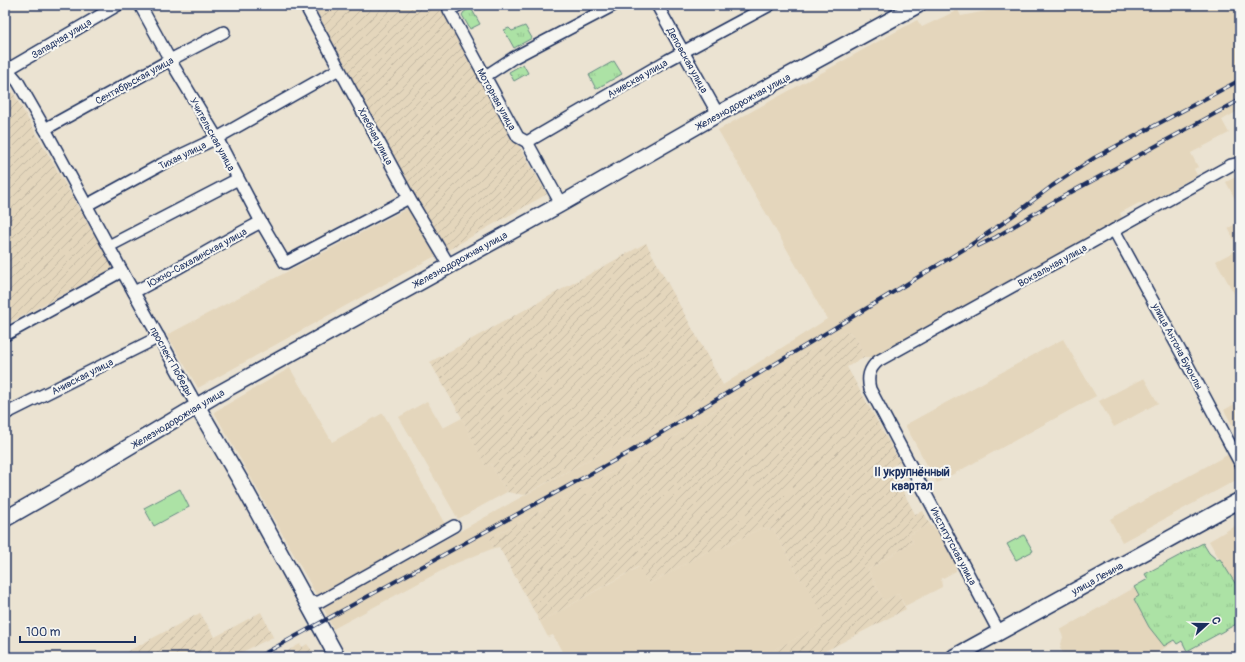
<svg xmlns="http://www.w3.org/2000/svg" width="1245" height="662" font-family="Pangolin,sans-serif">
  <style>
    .built { fill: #e4d6bc }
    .industrial { fill: url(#industrial-furrows) }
    .grass { fill: url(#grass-tufts); stroke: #648882 }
    .garden { fill: #ace2a5; stroke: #648882 }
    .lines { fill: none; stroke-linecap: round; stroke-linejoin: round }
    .minor-casing { stroke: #1b2f5e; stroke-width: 14 }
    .major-casing { stroke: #1b2f5e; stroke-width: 18 }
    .minor { stroke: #f6f6f2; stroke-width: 11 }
    .major { stroke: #f6f6f2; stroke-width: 15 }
    .rail-casing { stroke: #1b2f5e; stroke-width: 4 }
    .rail { stroke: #f6f6f2; stroke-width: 2.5; stroke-dasharray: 8; stroke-linecap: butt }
    .labels { text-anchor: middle; stroke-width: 4; stroke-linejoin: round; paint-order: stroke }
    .street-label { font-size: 10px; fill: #1b2f5e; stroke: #f6f6f2 }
    .quarter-label { font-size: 12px; font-weight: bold; fill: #1b2f5e; stroke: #f6f6f2 }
  </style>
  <defs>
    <pattern id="industrial-furrows" width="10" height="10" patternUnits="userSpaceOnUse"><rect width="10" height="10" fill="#e4d6bc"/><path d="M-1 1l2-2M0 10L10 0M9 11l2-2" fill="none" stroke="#c3b8a4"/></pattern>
    <pattern id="grass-tufts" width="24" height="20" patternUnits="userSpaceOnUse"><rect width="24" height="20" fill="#ace2a5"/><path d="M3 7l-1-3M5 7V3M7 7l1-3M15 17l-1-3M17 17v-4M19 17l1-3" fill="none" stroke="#93c290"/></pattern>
  </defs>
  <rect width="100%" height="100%" fill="#ebe3d2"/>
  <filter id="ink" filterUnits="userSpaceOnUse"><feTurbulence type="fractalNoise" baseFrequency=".025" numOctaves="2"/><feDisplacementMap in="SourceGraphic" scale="8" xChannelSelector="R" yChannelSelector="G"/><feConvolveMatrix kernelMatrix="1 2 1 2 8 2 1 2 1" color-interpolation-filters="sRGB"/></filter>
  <g filter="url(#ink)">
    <g class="built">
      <polygon points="1017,5 1240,5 1240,110 1222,120 1229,133 1191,153 1198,167 1194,169 1197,175 1146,204 1139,203 1120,213 1122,218 874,357 864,357 857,340 848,331 818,345 777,373 705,416 702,420 631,462 490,538 494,548 454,564 333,629 323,607 601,453 663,423 827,319 718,130 917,20 922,27 958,10 961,16"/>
      <polygon points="1236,177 1240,183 1240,208 1226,182"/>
      <polygon points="410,207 437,255 198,388 167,335"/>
      <polygon points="1240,222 1240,293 1235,295 1216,261 1239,249 1228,228"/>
      <polygon points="1063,339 1096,396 937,483 905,425"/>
      <polygon points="290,368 332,442 383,413 446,526 317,596 214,412"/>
      <polygon points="1144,378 1158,403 1114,427 1099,401"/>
      <polygon points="427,401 443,428 462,418 486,466 491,464 507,492 458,519 399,417"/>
      <polygon points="1240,401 1240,439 1224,410"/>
      <polygon points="1229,454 1240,475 1240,478 1122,542 1110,519"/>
      <polygon points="1240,523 1240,595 1209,541"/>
      <polygon points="930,524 938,532 955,563 956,571 941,579 942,587 905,606 898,594 884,601 868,570 913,542 909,535"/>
      <polygon points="761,528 774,530 801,580 806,583 827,622 765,655 764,654 758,657 565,657 553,635 548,637 540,622 639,567 649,584 708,551 716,551"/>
      <polygon points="1141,584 1173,643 1149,657 1065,657 1060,648 1063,637 1060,630"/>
    </g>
    <g class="industrial">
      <polygon points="313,5 442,5 518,144 547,194 448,250 418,201"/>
      <polygon points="7,82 113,268 5,325 5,83"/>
      <polygon points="646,243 723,385 663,423 601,453 524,495 507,492 491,464 486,467 462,418 430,362"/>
      <polygon points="848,331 857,340 864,357 847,367 900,462 890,467 915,514 923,511 930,524 909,535 913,542 868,570 884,601 898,594 906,609 814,657 758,657 764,654 765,655 826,622 806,584 801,580 774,530 761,528 716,551 708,551 649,584 638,567 540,622 499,547 494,548 490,538 631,462 702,420 705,416 777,373 818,345"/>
      <polygon points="261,612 273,637 232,657 117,657 200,613 215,637"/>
      <polygon points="300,644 303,647 307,644 317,657 277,657"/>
    </g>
    <g class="grass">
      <polygon points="471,8 480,24 470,29 462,15 464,12"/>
      <polygon points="525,26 532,38 514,48 504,30 509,28 512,31"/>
      <polygon points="614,61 622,74 596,89 589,75"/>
      <polygon points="523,64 528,73 514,81 509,72"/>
      <polygon points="1203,543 1209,553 1217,560 1220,559 1240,591 1240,622 1187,651 1182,641 1177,644 1174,640 1164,646 1149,627 1134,599 1139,596 1134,587 1148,579 1145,574"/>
    </g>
    <g class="garden">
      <polygon points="180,489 189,507 154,526 144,508"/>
      <polygon points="1024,535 1033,551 1016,560 1007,544"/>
    </g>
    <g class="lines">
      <defs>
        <g id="minor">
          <polyline points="140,5 170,60 217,138 261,222 285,263 409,198"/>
          <polyline points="305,5 409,198 449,265"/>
          <polyline points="459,5 449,10 518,137 527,142 561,204"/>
          <polyline points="657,5 718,114"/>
          <polyline points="5,67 8,70 18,82 45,129 122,271 197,406"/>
          <polyline points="5,71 118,5"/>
          <polyline points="484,77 513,58 614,5"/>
          <polyline points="45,129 170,60 224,32"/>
          <polyline points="527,142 668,60 770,5"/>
          <polyline points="87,205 162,164 217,138 339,69"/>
          <polyline points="1114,230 1184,358 1240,463"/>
          <polyline points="109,246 238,179"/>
          <path d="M 134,292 C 177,270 218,244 261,222"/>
          <polyline points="5,335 122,271"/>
          <polyline points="5,414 159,337"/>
          <polyline points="307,602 319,602 454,526"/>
          <path d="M 999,632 L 870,389 C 867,377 869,369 878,361 L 1231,165 L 1240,163"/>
        </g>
        <g id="major">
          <polyline points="197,406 240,480 337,657"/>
          <polyline points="5,519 80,476 214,396 561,204 718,114 918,5"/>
          <polyline points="954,657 1240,500"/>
        </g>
      </defs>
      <use href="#minor" class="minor-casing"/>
      <use href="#major" class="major-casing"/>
      <use href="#minor" class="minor"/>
      <use href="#major" class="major"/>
      <defs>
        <g id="rail">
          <polyline points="978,246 996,237 1055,201 1240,100"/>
          <polyline points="258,657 628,453 966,248 1003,223 1052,186 1094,158 1240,80"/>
        </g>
      </defs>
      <use href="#rail" class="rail-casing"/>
      <use href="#rail" class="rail"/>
    </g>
  </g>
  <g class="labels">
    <g class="street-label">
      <text transform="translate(61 38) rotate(-31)" y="4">Западная улица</text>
      <text transform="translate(688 60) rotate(61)" y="4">Деповская улица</text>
      <text transform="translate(637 78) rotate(-30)" y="4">Анивская улица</text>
      <text transform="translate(134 80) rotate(-29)" y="4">Сентябрьская улица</text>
      <text transform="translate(497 99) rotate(61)" y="4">Моторная улица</text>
      <text transform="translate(743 101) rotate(-29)" y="4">Железнодорожная улица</text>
      <text transform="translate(213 134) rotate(61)" y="4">Учительская улица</text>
      <text transform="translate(376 136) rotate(62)" y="4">Хлебная улица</text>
      <text transform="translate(182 155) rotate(-26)" y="4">Тихая улица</text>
      <text transform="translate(197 257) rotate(-29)" y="4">Южно-Сахалинская улица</text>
      <text transform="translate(460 259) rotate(-29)" y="4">Железнодорожная улица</text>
      <text transform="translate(1052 265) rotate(-29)" y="4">Вокзальная улица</text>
      <text transform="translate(1178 346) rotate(62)" y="4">улица Антона Буюклы</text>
      <text transform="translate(172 361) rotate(61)" y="4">проспект Победы</text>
      <text transform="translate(82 376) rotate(-27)" y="4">Анивская улица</text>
      <text transform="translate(178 418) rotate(-31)" y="4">Железнодорожная улица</text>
      <text transform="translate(954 546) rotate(62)" y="4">Институтская улица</text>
      <text transform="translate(1097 578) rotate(-29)" y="4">улица Ленина</text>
    </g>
    <g class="quarter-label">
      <text x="912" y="476">II укрупнённый<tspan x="912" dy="14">квартал</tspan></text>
    </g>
  </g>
  <rect width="1245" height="662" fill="none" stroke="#f6f6f2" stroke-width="20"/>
  <rect x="10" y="10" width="1225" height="642" fill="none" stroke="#1b2f5e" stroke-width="1.5" filter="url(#ink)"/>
  <g transform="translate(1207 624) rotate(69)" stroke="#f6f6f2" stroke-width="3" paint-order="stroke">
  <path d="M0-3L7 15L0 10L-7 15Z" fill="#1b2f5e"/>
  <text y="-6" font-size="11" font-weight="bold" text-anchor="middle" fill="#1b2f5e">С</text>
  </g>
  <path d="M20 636v6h115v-6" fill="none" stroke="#1b2f5e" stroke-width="2"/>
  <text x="26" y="636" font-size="12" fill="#1b2f5e" stroke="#f6f6f2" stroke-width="3" paint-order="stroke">100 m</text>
</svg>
